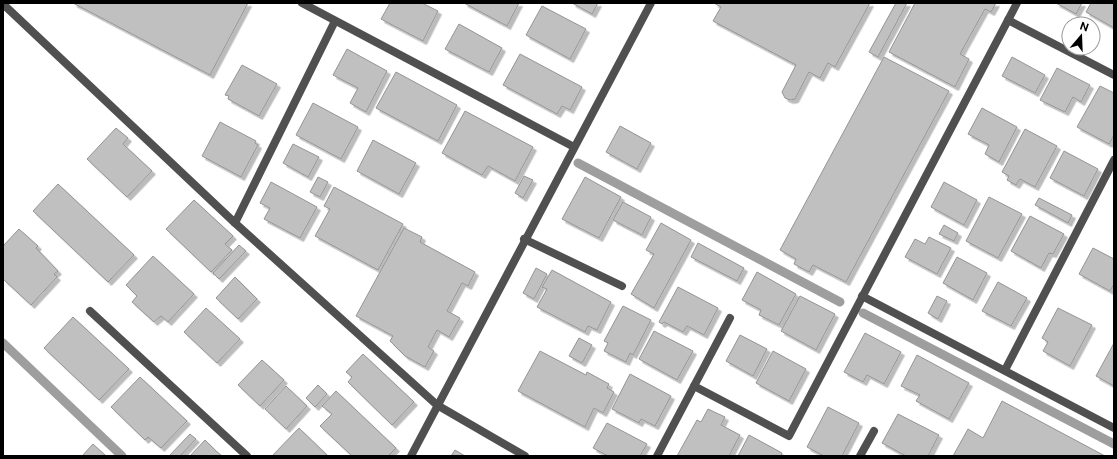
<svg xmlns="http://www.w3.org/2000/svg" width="1117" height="459" font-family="'Public Sans',sans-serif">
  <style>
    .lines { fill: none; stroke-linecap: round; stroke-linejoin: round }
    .stream { stroke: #9e9e9e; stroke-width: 9 }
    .building { fill: #c0c0c0; stroke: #949494; filter: url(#shadow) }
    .minor { stroke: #505050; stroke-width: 8 }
  </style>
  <defs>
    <filter id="shadow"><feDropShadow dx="3.5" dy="3.5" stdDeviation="0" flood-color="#0004"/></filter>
  </defs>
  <rect width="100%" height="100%" fill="#fff"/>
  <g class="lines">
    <g class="stream">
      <polyline points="578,163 840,302"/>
      <polyline points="863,313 1114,444"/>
      <polyline points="3,343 122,456"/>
    </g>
  </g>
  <g class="building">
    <polygon points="73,3 248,3 210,75"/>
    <polygon points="390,3 422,3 438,11 423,41 381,19"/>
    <polygon points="464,3 519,3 507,26"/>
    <polygon points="572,3 598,3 592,14"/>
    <polygon points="714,3 870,3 835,67 828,63 820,78 809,72 795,99 790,100 785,98 782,92 796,65 713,21 721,7"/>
    <polygon points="896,3 907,3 878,57 869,52"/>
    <polygon points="915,3 996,3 991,12 985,9 960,54 969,59 955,87 889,52"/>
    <polygon points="1056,3 1082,3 1076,14"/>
    <polygon points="1091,3 1114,3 1114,28 1086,12"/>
    <polygon points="542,6 586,29 570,59 526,35"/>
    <polygon points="459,24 502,48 489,72 445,49"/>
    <polygon points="347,49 387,71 366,112 350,103 358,88 333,75"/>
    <polygon points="520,54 582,87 570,110 562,106 557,114 503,85"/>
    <polygon points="884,57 949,91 846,282 813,265 809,272 794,264 796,259 780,250"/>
    <polygon points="1012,57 1045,75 1035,93 1002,76"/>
    <polygon points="242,65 277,84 259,116 228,99 229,96 225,95"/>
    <polygon points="1057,68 1090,85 1081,102 1073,97 1065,112 1040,100"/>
    <polygon points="396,72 457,105 438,141 376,108"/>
    <polygon points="1100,86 1114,93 1114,135 1109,144 1077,127"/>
    <polygon points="313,103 358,127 341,159 296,135"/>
    <polygon points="982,108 1017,127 999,162 985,154 989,145 968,134"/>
    <polygon points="465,111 533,147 515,181 488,166 482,175 442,153"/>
    <polygon points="220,122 256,141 255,143 258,145 241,177 202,156"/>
    <polygon points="620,126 651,143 637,169 606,152"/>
    <polygon points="116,128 128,138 123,144 152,171 127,197 87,159"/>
    <polygon points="1025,129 1057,146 1035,187 1020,179 1016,185 1007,180 1009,176 1002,172"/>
    <polygon points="373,140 416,163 399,194 357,171"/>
    <polygon points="293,144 319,157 308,177 283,163"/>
    <polygon points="1064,151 1098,169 1084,196 1050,178"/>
    <polygon points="524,176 533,180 523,198 515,193"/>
    <polygon points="318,177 328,182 320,197 310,192"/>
    <polygon points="585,177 621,197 599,238 562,219"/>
    <polygon points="271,182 317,207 300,238 264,219 270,208 260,203"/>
    <polygon points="944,182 977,200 964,225 931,207"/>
    <polygon points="58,184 134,255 108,282 33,211"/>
    <polygon points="334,187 403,224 378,270 315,236 330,209 324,206"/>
    <polygon points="989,197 1022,214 998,258 966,241"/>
    <polygon points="1039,198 1072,215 1068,223 1035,205"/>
    <polygon points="194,200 233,236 225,244 232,250 211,272 166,229"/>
    <polygon points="623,202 651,217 642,235 613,220"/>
    <polygon points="1030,216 1064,234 1053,254 1049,253 1041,268 1011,251"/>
    <polygon points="661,223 691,240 654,308 631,294 654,254 646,250"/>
    <polygon points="944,225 958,233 954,241 939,234"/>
    <polygon points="404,228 422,237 420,242 475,272 468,286 462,283 447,311 460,318 449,337 437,330 428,347 434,351 425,367 405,356 390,341 393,336 356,316"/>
    <polygon points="19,229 38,246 36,248 58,271 54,274 57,277 31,305 3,279 3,246"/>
    <polygon points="929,237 951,248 937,274 905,257 915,239 925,244"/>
    <polygon points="698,243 744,268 737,281 691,257"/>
    <polygon points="239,245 246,251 219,279 213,273"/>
    <polygon points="1093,248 1114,259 1114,284 1110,291 1079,274"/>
    <polygon points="153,256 194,294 168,322 161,316 154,322 132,302 137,296 126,285"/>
    <polygon points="957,257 987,273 973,300 943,283"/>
    <polygon points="536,268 547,274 534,299 523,293"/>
    <polygon points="552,270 611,302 597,330 588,326 585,332 537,307 547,289 542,287"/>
    <polygon points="757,272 796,294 779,325 759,315 761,310 742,300"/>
    <polygon points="235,277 257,299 238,319 216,298"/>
    <polygon points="998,282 1027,298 1011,326 982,311"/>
    <polygon points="678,287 718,308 704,335 687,326 683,332 664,322 662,324 659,322"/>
    <polygon points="800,296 835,314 816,350 781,331"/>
    <polygon points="937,296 947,301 938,319 928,313"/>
    <polygon points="623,306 651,320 633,355 630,353 626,362 604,351 608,343 604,341"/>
    <polygon points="206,308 240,339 217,363 184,332"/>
    <polygon points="1058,308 1092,325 1070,366 1043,351 1048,342 1042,338"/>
    <polygon points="73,317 129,369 99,400 44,348"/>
    <polygon points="654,331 693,351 677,380 639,359"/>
    <polygon points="865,333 901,352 884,384 867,375 863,382 844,372"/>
    <polygon points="740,335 767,349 753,376 726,361"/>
    <polygon points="579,338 592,345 582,363 569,356"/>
    <polygon points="1114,343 1114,386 1096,376"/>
    <polygon points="540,351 586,375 587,372 609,384 607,388 614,392 603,413 594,408 585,427 518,391"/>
    <polygon points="773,351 806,369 789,401 756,383"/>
    <polygon points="363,354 414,402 392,425 348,382 352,377 346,372"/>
    <polygon points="917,355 969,383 949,419 916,401 920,395 901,386"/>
    <polygon points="262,360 284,380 260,406 238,385"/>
    <polygon points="630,374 671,396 655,426 641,419 639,423 612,409"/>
    <polygon points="140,377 187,421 161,448 148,437 145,440 111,407"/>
    <polygon points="318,385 327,394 315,407 306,398"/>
    <polygon points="286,386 307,406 286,429 265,409"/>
    <polygon points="336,391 396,448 388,456 352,456 320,426 332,414 322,406"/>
    <polygon points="1002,401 1105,456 953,456 968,429 983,438"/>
    <polygon points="828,407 859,423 842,456 824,456 807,447"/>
    <polygon points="708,409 725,417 721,425 740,435 729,456 677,456 697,420 701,422"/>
    <polygon points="898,414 939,435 928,456 906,456 882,443"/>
    <polygon points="607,423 647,444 640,456 608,456 593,448"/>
    <polygon points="299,428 328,456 272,456"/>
    <polygon points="190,434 196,439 180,456 169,456"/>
    <polygon points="749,435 782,453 781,456 738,456"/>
    <polygon points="205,440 216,451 222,456 190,456"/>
    <polygon points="93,444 106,456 82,456"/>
    <polygon points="455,450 465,456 451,456"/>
  </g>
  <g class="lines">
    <g class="minor">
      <polyline points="302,3 574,147"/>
      <polyline points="3,4 235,223 437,405 525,456"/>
      <polyline points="1008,20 1114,75"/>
      <polyline points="235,223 335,21"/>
      <polyline points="524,239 622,286"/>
      <polyline points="862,296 1114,428"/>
      <polyline points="90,311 247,456"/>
      <polyline points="1005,370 1114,160"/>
      <polyline points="694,386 789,436 1017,3"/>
      <polyline points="411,456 651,3"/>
      <polyline points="657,456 730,318"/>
      <polyline points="860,456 874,431"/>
    </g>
  </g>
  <rect width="1117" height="459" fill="none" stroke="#000000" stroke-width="8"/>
  <g transform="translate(1081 36) rotate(19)"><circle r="19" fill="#ffffff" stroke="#999999"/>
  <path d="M0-3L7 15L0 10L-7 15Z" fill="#000000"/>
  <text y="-6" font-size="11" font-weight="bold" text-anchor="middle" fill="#000000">N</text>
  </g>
</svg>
